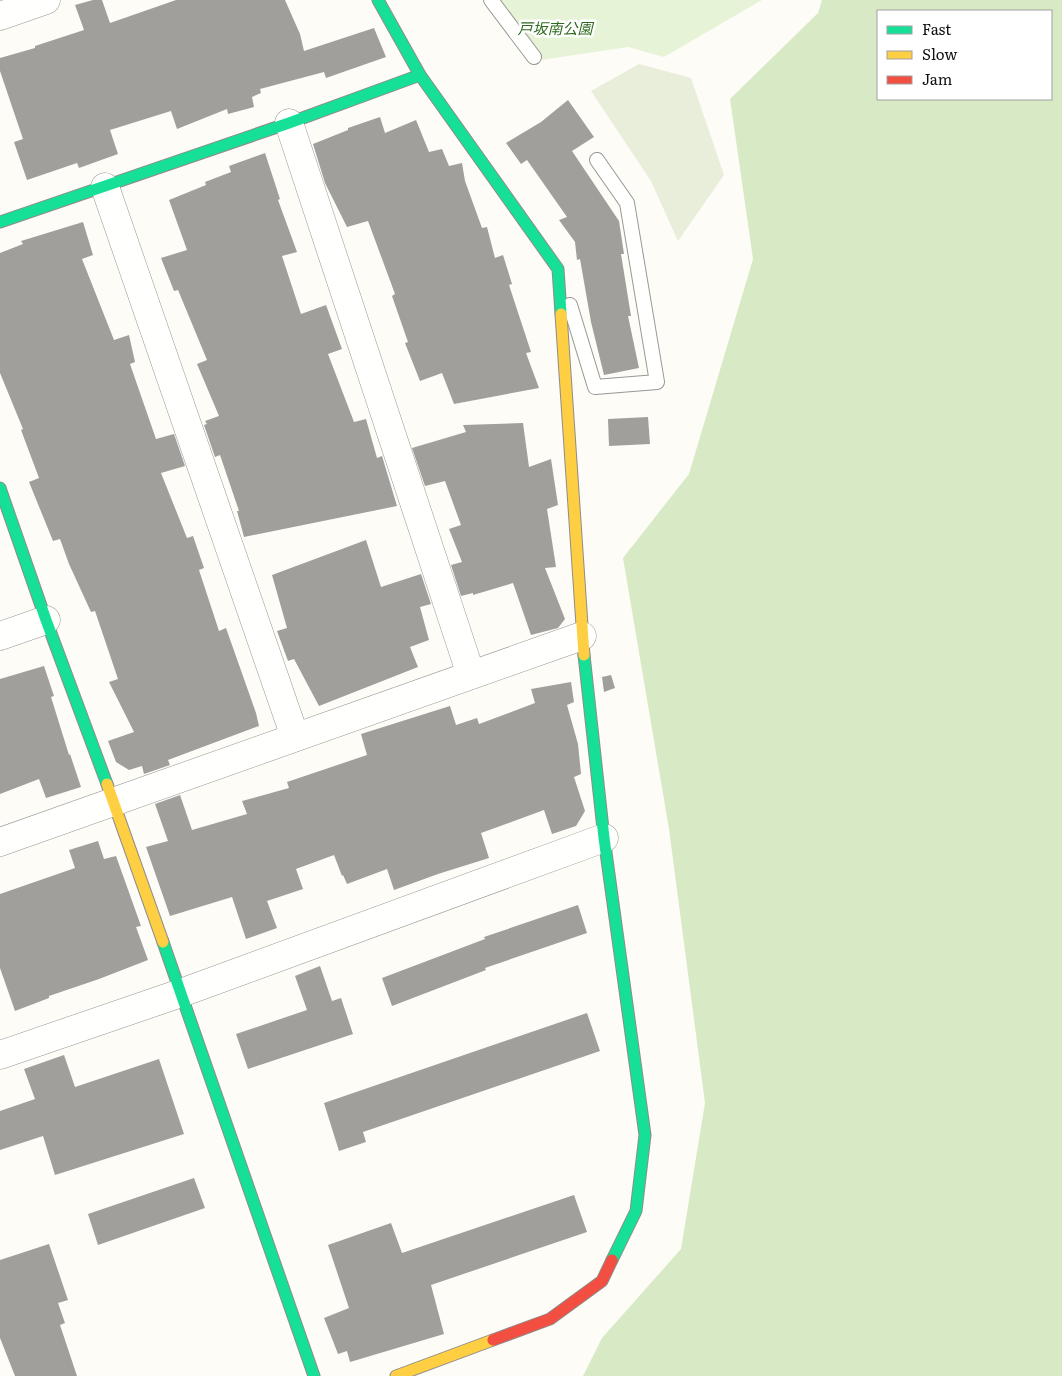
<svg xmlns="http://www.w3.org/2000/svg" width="1062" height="1376" font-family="Literata,'Noto Sans JP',serif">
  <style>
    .green { fill: #e7f3d7 }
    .forest { fill: #d8eac5; fill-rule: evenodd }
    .cemetery { fill: #e9eedb }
    .building { fill: #a19f9c }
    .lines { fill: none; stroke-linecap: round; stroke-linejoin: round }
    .lane-casing { stroke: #979795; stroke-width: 16 }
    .street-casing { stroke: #979795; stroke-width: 29 }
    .fast-casing { stroke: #8e8d8b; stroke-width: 13 }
    .slow-casing { stroke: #8e8d8b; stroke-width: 13 }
    .jam-casing { stroke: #8e8d8b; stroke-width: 13 }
    .lane { stroke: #fffffe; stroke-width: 14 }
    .street { stroke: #fffffe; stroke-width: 28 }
    .fast { stroke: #16e098; stroke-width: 11 }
    .slow { stroke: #ffcf43; stroke-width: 11 }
    .jam { stroke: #f24e42; stroke-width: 11 }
    .labels { text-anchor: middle; stroke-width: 5; stroke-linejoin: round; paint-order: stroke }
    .park-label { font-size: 15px; font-style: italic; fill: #2f6b1f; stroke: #fff }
  </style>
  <rect width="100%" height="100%" fill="#fdfcf7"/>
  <polygon class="green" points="499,0 762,0 664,57 628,47 541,60"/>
  <path class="forest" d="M 822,0 L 1062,0 L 1062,1376 L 583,1376 L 602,1338 L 681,1249 L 705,1103 L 669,829 L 623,558 L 689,474 L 753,259 L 730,99 L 818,13 ZM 878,11 L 1051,11 L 1051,99 L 878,99 Z"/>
  <polygon class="cemetery" points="639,64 691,78 724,175 678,241 651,181 591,91"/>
  <g class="building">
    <polygon points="93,0 102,0 110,23 176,0 285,0 300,34 304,51 374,28 386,57 326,78 324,72 260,89 261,93 252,97 254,107 228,114 227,109 177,129 171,111 110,130 118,154 79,168 77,163 27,180 14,142 23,139 0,71 0,58 35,48 35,46 84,30 75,5"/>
    <polygon points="568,100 594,137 572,151 619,221 624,254 621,254 631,316 628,316 639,368 604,375 591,322 580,259 577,260 575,242 559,220 567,217 527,160 521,164 506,143 541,122"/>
    <polygon points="380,117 385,133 416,120 429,152 442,149 449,166 462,163 465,181 482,228 487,227 495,258 503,255 512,284 509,285 531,352 526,353 539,388 454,404 442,373 420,381 405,343 408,342 392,296 395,294 368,221 347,227 325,183 313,144 348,130 348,128"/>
    <polygon points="265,153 280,199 278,200 297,252 282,256 301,314 326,305 342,349 328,354 354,422 366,419 377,458 382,456 397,506 244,537 237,511 239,511 220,455 215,457 204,425 207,424 205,421 219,416 197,364 207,360 178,290 174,291 161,258 187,250 169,200 206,185 205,182 231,172 229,166"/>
    <polygon points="83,222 93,255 82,259 114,340 129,335 135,362 130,364 156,439 174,434 185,466 161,473 187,538 193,536 204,568 199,570 219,631 226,628 256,713 259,726 168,760 170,765 144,774 142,766 129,770 116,762 108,741 134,732 109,682 118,679 95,611 91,612 69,564 60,539 53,541 29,482 39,478 21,430 23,429 0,373 0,253 23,244 21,241"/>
    <polygon points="648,417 650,444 609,446 608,419"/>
    <polygon points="523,423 529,467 551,459 558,505 547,509 556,567 545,568 565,619 558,628 531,635 513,583 473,595 473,593 461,596 451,565 462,562 449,529 461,525 445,481 425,486 412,448 466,432 463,425"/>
    <polygon points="366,540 381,587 421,574 431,604 420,607 429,640 410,647 418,667 319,706 294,659 288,661 277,631 287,628 272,575"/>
    <polygon points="44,666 54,696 51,697 69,755 70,754 81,787 46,798 39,779 0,794 0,679"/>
    <polygon points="611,675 615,688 604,692 602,677"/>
    <polygon points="571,682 574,702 567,705 578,744 581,774 574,777 585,811 576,826 552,834 544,810 481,833 489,858 438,874 394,890 387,869 347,884 343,875 342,876 334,855 296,869 303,889 267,901 277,928 246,939 232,897 170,916 146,847 168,841 155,804 180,795 192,830 247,814 242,801 289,788 287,782 367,755 361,734 450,706 456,725 477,718 479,724 535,703 531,689"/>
    <polygon points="98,841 104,859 116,856 141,926 136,927 148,960 99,979 49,996 49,998 15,1011 0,968 0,894 75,868 69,850"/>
    <polygon points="578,905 587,933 485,968 486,970 392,1006 382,978 485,939 484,937"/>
    <polygon points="320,966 332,1001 341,998 353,1034 248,1069 236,1034 307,1010 295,976"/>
    <polygon points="587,1013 600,1051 363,1132 366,1142 339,1151 324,1103"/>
    <polygon points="64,1055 75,1087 159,1059 184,1134 55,1175 43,1136 0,1150 0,1111 35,1099 24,1069"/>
    <polygon points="194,1178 205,1208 98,1245 88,1214"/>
    <polygon points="574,1195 587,1232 431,1285 444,1334 350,1362 347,1351 338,1354 324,1318 349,1308 328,1245 391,1223 402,1253"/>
    <polygon points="49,1244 68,1300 58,1303 65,1323 60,1325 77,1376 15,1376 0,1338 0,1260"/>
  </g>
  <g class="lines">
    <defs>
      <g id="lane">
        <polyline points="491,0 534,57"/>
        <polyline points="570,305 595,387 657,382 627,203 597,160"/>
      </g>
      <g id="street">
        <polyline points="0,16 46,0"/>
        <polyline points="289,123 471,675"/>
        <polyline points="105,187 295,737"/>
        <polyline points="0,636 46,620"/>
        <polyline points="0,842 582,636"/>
        <polyline points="0,1055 181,993 604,838"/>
      </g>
      <g id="fast">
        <polyline points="378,0 420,75 558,269 561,314"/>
        <polyline points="0,222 289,123 420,75"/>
        <polyline points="0,488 46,620 107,784"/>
        <polyline points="584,655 604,838 645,1135 636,1211 612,1260"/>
        <polyline points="163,942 314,1376"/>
      </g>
      <g id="slow">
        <polyline points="561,314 584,655"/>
        <polyline points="107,784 163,942"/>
        <polyline points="396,1376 493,1340"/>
      </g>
      <polyline id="jam" points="493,1340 550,1319 602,1281 612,1260"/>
    </defs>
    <use href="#lane" class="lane-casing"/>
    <use href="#street" class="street-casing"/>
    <use href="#fast" class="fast-casing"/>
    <use href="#slow" class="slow-casing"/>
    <use href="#jam" class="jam-casing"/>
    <use href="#lane" class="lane"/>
    <use href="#street" class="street"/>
    <use href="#fast" class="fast"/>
    <use href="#slow" class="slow"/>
    <use href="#jam" class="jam"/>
  </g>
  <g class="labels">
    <g class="park-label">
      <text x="555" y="34">戸坂南公園</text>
    </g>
  </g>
  <rect x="877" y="10" width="175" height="90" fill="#ffffff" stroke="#a0a0a0"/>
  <rect x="887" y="26" width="25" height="8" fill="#16e098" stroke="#a0a0a0"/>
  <text x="922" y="35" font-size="15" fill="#111111">Fast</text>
  <rect x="887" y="51" width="25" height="8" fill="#ffcf43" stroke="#a0a0a0"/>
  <text x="922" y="60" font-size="15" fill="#111111">Slow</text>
  <rect x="887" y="76" width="25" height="8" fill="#f24e42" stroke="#a0a0a0"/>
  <text x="922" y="85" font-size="15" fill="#111111">Jam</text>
</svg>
